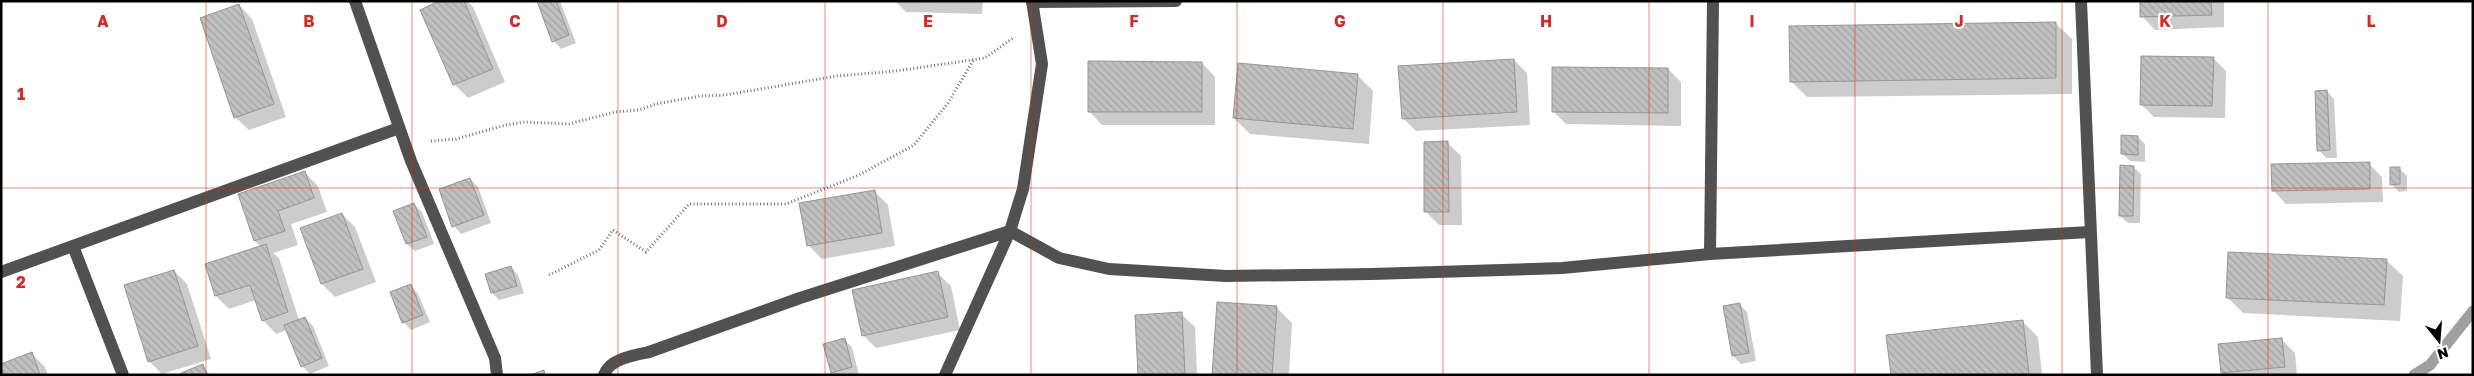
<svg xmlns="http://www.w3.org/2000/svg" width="2474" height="376" font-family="'Golos Text',sans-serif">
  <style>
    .shadow { fill: #0003 }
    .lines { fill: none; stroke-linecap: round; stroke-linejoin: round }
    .stream { stroke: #9f9f9f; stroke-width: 11 }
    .building { fill: url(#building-back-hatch); stroke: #959595 }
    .path { stroke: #737373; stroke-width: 3; stroke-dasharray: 1 2.5; stroke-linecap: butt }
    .minor { stroke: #515151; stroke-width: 12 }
    .grid { fill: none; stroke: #d62828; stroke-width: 1; stroke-opacity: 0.55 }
    .grid-label { font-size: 16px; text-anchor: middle; font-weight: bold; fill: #d62828; stroke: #fff; stroke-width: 4.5; stroke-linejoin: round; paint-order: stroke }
  </style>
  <defs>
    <pattern id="building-back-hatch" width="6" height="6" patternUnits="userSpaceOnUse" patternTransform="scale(1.25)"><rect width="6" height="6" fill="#c0c0c0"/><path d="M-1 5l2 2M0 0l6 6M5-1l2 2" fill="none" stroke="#a3a3a3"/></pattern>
  </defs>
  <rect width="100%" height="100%" fill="#fff"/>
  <g class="shadow">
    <polygon points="442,1 467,1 473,7 505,82 468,98 454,84"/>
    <polygon points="539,1 560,1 576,43 561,49 554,41"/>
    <polygon points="895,1 983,1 982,14 906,12"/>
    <polygon points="2141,1 2224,1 2224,27 2155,30 2142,16"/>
    <polygon points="239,5 252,19 286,117 249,130 235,117"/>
    <polygon points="2055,23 2072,39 2072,94 1807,97 1791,81"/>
    <polygon points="2213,58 2226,71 2225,118 2154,117 2141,104"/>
    <polygon points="1514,60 1527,73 1530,125 1416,131 1403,118"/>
    <polygon points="1202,63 1215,77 1215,125 1102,125 1089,111"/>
    <polygon points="1668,69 1681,82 1681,126 1566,124 1553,111"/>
    <polygon points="1357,75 1373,91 1369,144 1250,134 1234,118"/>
    <polygon points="2327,91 2334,99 2337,158 2326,158 2319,150"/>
    <polygon points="2138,137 2145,144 2145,162 2130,161 2122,153"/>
    <polygon points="1448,143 1461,156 1462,225 1439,225 1426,212"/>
    <polygon points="2369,164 2382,177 2383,202 2286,204 2273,190"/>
    <polygon points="2133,167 2141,174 2140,223 2128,223 2120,216"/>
    <polygon points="2399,168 2407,176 2407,191 2399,192 2391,184"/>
    <polygon points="305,173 318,186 327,212 291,224 298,245 273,253 279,258 299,320 305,318 313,326 329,366 310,374 302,366 287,330 276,334 263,320 256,300 229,309 216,296 206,265 261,247 255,241 240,195"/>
    <polygon points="470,179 478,187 491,223 461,234 454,226"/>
    <polygon points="874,191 888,205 895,246 822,259 809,246 801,204"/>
    <polygon points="414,204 422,212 434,244 415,251 407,244 395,211"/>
    <polygon points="342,214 355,227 376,282 335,297 322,284"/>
    <polygon points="2386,260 2403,276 2400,321 2243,313 2227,297"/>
    <polygon points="511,267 518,275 524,293 499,300 492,293"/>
    <polygon points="174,271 187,284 211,359 162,374 149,361"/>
    <polygon points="937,273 951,286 960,330 876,348 863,335"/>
    <polygon points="411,286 418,294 430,322 411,330 403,322"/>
    <polygon points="1739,304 1747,312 1756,361 1741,364 1733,356 1724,307"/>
    <polygon points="1276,307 1292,323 1289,375 1213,375"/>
    <polygon points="1181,314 1195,327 1197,375 1139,375"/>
    <polygon points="2022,321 2038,337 2042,375 1892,375"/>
    <polygon points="844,340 852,347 859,375 834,375 832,372"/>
    <polygon points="2282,340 2295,353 2297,375 2224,375 2222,373"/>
    <polygon points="32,354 45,367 48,375 1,375"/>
    <polygon points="202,366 210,375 184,375"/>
  </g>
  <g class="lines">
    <polyline class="stream" points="2414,375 2430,365 2473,311"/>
  </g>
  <g class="building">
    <polygon points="439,1 464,1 493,69 453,85 420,10"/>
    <polygon points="537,1 556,1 569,35 552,42"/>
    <polygon points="2140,1 2211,1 2212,15 2140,17"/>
    <polygon points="239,4 274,104 234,118 200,18"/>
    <polygon points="2056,22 2056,78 1790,82 1789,26"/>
    <polygon points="2141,56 2214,57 2212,106 2140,105"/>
    <polygon points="1514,59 1517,112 1402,119 1398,66"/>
    <polygon points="1088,61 1202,62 1202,112 1088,112"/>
    <polygon points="1238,63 1358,74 1353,129 1233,118"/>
    <polygon points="1552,67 1668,68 1668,113 1552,112"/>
    <polygon points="2327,90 2330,150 2317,151 2315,91"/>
    <polygon points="2121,135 2138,136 2138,155 2121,154"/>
    <polygon points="1448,141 1449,212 1424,212 1424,142"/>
    <polygon points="2370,162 2370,189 2272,191 2271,164"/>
    <polygon points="2120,165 2134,166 2133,216 2119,216"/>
    <polygon points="2390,167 2400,167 2400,184 2390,185"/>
    <polygon points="305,171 314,198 278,211 285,231 254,241 238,194"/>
    <polygon points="470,178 484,215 452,227 439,189"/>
    <polygon points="875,190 882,233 807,246 799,203"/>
    <polygon points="414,203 427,237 406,244 393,211"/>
    <polygon points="342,213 363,269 321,284 300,228"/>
    <polygon points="266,244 288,312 262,321 250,285 215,296 205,264"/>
    <polygon points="2228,252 2387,259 2384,305 2226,298"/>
    <polygon points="511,266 517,286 491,293 485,274"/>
    <polygon points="174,270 198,346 148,362 124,285"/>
    <polygon points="938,271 948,317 862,336 852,290"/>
    <polygon points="411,284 423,315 402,323 390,292"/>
    <polygon points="1217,302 1277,306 1272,375 1212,375"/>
    <polygon points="1740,303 1749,353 1732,356 1723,306"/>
    <polygon points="1182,312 1185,375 1138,375 1135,315"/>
    <polygon points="305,317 322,358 301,367 284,325"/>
    <polygon points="2023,320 2029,375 1891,375 1886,335"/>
    <polygon points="845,338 852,367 831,373 823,344"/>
    <polygon points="2282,338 2285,367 2221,373 2218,344"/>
    <polygon points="32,352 40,375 1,375 1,364"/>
    <polygon points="203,364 207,375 182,375 181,373"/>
    <polygon points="544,370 545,375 530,375"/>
  </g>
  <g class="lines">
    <g class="path">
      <polyline points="431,141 456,139 506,125 525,122 569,124 615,112 639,110 656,104 700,96 725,95 837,76 896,71 985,58 1013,38"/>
      <polyline points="549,275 599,250 613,230 646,252 689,204 786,204 859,175 914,145 948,103 974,59"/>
    </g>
    <g class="minor">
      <polyline points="355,1 411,161 495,358 497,375"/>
      <polyline points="2081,1 2097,375"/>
      <polyline points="1032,2 1176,1"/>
      <polyline points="73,246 123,375"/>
      <polyline points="1710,254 1713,1"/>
      <polyline points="1,272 399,128"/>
      <path d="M 604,375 C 609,359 634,355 649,352 L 800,298 L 1010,231 L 1059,258 L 1109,269 L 1226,276 L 1372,274 L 1562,268 L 1710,254 L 2090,232"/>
      <polyline points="945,375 1010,231 1023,189 1042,64 1032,1"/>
    </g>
  </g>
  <path class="grid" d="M 206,1 L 206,375M 412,1 L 412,375M 618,1 L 618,375M 825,1 L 825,375M 1031,1 L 1031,375M 1237,1 L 1237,375M 1443,1 L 1443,375M 1649,1 L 1649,375M 1855,1 L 1855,375M 2062,1 L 2062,375M 2268,1 L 2268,375M 1,188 L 2473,188"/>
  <g class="grid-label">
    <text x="103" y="27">A</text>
    <text x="309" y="27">B</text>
    <text x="515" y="27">C</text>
    <text x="722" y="27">D</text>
    <text x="928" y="27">E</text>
    <text x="1134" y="27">F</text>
    <text x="1340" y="27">G</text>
    <text x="1546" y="27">H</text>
    <text x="1752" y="27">I</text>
    <text x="1959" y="27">J</text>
    <text x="2165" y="27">K</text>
    <text x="2371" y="27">L</text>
    <text x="21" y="100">1</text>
    <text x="21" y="288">2</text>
  </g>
  <rect width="2474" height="376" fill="none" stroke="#000000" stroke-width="5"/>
  <g transform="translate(2439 341) rotate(163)" stroke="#ffffff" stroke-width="4" paint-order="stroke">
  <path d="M0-4L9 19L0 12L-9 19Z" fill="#000000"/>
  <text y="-8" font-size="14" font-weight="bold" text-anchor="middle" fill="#000000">N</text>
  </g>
</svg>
